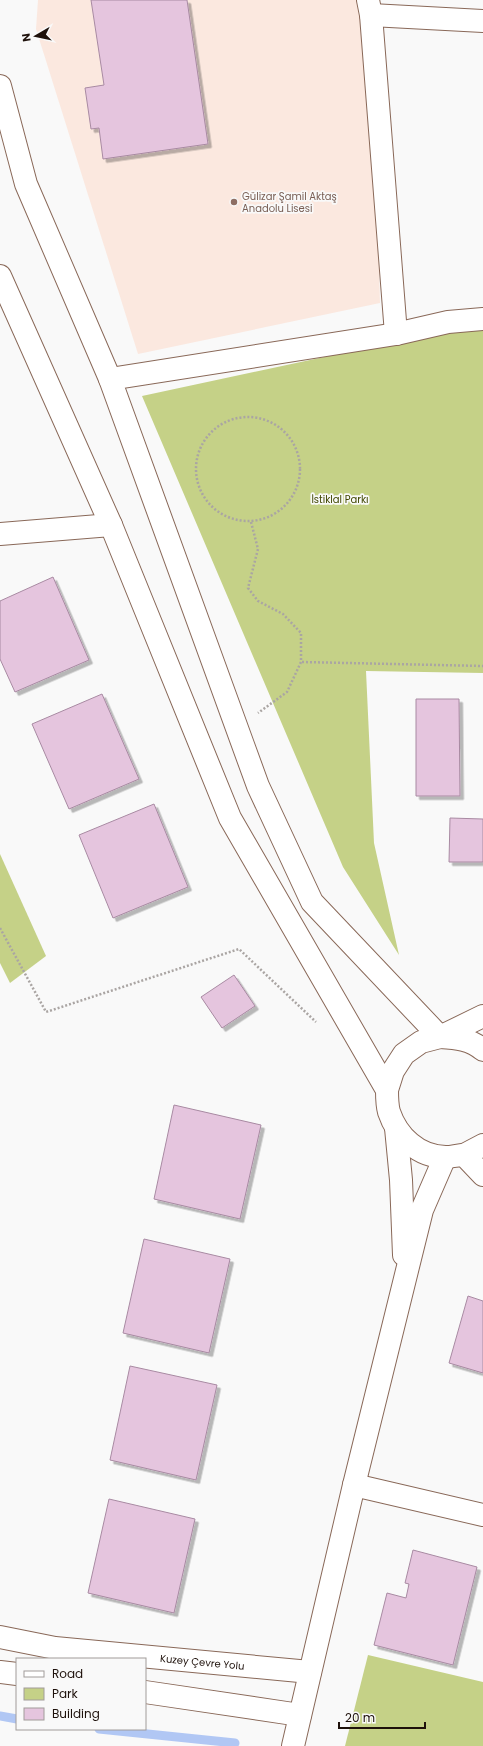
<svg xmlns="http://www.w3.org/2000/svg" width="483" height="1746" font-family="Poppins,sans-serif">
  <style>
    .built { fill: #fbe8df }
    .green { fill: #c5d187 }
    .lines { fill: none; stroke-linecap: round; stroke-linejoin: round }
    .stream { stroke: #b1c7f4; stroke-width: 9 }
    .building { fill: #e5c5de; stroke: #a88aa2; filter: url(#shadow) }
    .minor-casing { stroke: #896858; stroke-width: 24 }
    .major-casing { stroke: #896858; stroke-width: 24 }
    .path { stroke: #aaa5a3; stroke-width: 2.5; stroke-dasharray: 2 2; stroke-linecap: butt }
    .minor { stroke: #fff; stroke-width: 22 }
    .major { stroke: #fff; stroke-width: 22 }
    .education-dot { fill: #8d6e63; stroke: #f9f9f9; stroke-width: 1.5 }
    .labels { text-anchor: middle; stroke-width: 3.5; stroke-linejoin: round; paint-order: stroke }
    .education-label { font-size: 10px; fill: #785e54; stroke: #f9f9f9; text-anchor: start }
    .park-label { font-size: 10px; fill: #404700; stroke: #f9f9f9 }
    .street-label { font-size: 10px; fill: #1e110b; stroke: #f9f9f9 }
  </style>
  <defs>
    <filter id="shadow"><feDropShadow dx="3.5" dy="3.5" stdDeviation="0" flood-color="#0004"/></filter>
  </defs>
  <rect width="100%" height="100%" fill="#f9f9f9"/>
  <polygon class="built" points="38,0 358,0 374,102 380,303 138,354 36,29"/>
  <g class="green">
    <polygon points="483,323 483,673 366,671 374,843 399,955 343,867 142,396"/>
    <polygon points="0,854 46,956 10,983 0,963"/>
    <polygon points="368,1655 483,1682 483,1746 345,1746"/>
  </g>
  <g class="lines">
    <g class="stream">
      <polyline points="0,1716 17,1719"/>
      <polyline points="99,1729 235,1743"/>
    </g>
  </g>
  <g class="building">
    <polygon points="91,0 187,0 208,144 103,159 99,128 91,129 85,88 104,85"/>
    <polygon points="53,577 89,660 15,692 0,659 0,601"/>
    <polygon points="102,694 139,779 69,809 32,724"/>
    <polygon points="416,699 459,699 460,796 416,796"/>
    <polygon points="154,804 188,887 113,918 79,835"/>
    <polygon points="450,818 483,819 483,862 449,862"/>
    <polygon points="234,975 255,1006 222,1028 201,997"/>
    <polygon points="174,1105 261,1125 240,1219 154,1199"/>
    <polygon points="144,1239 230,1259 209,1353 123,1333"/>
    <polygon points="468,1296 483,1301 483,1373 449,1363"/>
    <polygon points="130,1366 217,1385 196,1480 110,1460"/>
    <polygon points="109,1499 195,1519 174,1613 88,1593"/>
    <polygon points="413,1550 477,1567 453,1665 374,1645 387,1593 406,1598 409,1584 405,1583"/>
  </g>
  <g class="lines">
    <defs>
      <g id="minor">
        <polyline points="368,0 371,15 396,334"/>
        <polyline points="371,15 483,21"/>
        <polyline points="110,379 396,334 448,322 483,319"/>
        <polyline points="0,534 111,525"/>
        <polyline points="387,1090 393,1071 404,1054 421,1042 440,1037 483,1016"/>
        <polyline points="396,1128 401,1180 404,1255"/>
        <polyline points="464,1155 483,1145"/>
        <polyline points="354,1485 483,1515"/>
        <polyline points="293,1746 354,1485 422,1210 445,1157"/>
      </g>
      <g id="major">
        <path d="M 0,86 L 26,184 L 110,379 L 258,786 L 312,902 L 440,1037 C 456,1038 471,1039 483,1050"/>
        <path d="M 0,276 L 111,525 L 230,818 L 387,1090 C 387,1097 387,1105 389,1112 C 397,1136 418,1157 446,1157 C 452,1157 458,1155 464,1155 L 483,1175"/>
        <path id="s1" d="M 0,1637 L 55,1648 L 310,1672"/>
        <polyline points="0,1672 17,1674"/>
        <polyline points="145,1692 300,1715"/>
      </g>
    </defs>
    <use href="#minor" class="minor-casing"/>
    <use href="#major" class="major-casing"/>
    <g class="path">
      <circle cx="248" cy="469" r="52"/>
      <polyline points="251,522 258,549 248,588 258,601 283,614 301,633 301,662 287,692 258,713"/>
      <polyline points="302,662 483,666"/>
      <polyline points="0,928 46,1012 239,949 316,1022"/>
    </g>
    <use href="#minor" class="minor"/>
    <use href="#major" class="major"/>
  </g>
  <circle class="education-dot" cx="234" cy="202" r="4"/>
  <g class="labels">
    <g class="education-label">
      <text x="242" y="200">Gülizar Şamil Aktaş<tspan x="242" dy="12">Anadolu Lisesi</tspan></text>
    </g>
    <g class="park-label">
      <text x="340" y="503">İstiklal Parkı</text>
    </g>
    <g class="street-label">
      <text dy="4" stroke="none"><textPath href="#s1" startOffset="204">Kuzey Çevre Yolu</textPath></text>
    </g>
  </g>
  <rect x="16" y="1658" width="130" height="72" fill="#f9f9f9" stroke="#a19c9a"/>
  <rect x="24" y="1671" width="20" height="6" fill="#ffffff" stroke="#a19c9a"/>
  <text x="52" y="1678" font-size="12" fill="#1e110b">Road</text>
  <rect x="24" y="1688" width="20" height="12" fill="#c5d187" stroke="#a19c9a"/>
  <text x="52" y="1698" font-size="12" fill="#1e110b">Park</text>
  <rect x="24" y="1708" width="20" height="12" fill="#e5c5de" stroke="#a19c9a"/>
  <text x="52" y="1718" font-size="12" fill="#1e110b">Building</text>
  <g transform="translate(36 36) rotate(261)" stroke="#f9f9f9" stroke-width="3" paint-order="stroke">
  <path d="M0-3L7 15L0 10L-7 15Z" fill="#1e110b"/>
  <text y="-6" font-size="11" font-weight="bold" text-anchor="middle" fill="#1e110b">N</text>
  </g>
  <path d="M339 1722v6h86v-6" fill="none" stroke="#1e110b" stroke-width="2"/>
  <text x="345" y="1722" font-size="12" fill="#1e110b" stroke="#f9f9f9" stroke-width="3" paint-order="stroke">20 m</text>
</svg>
